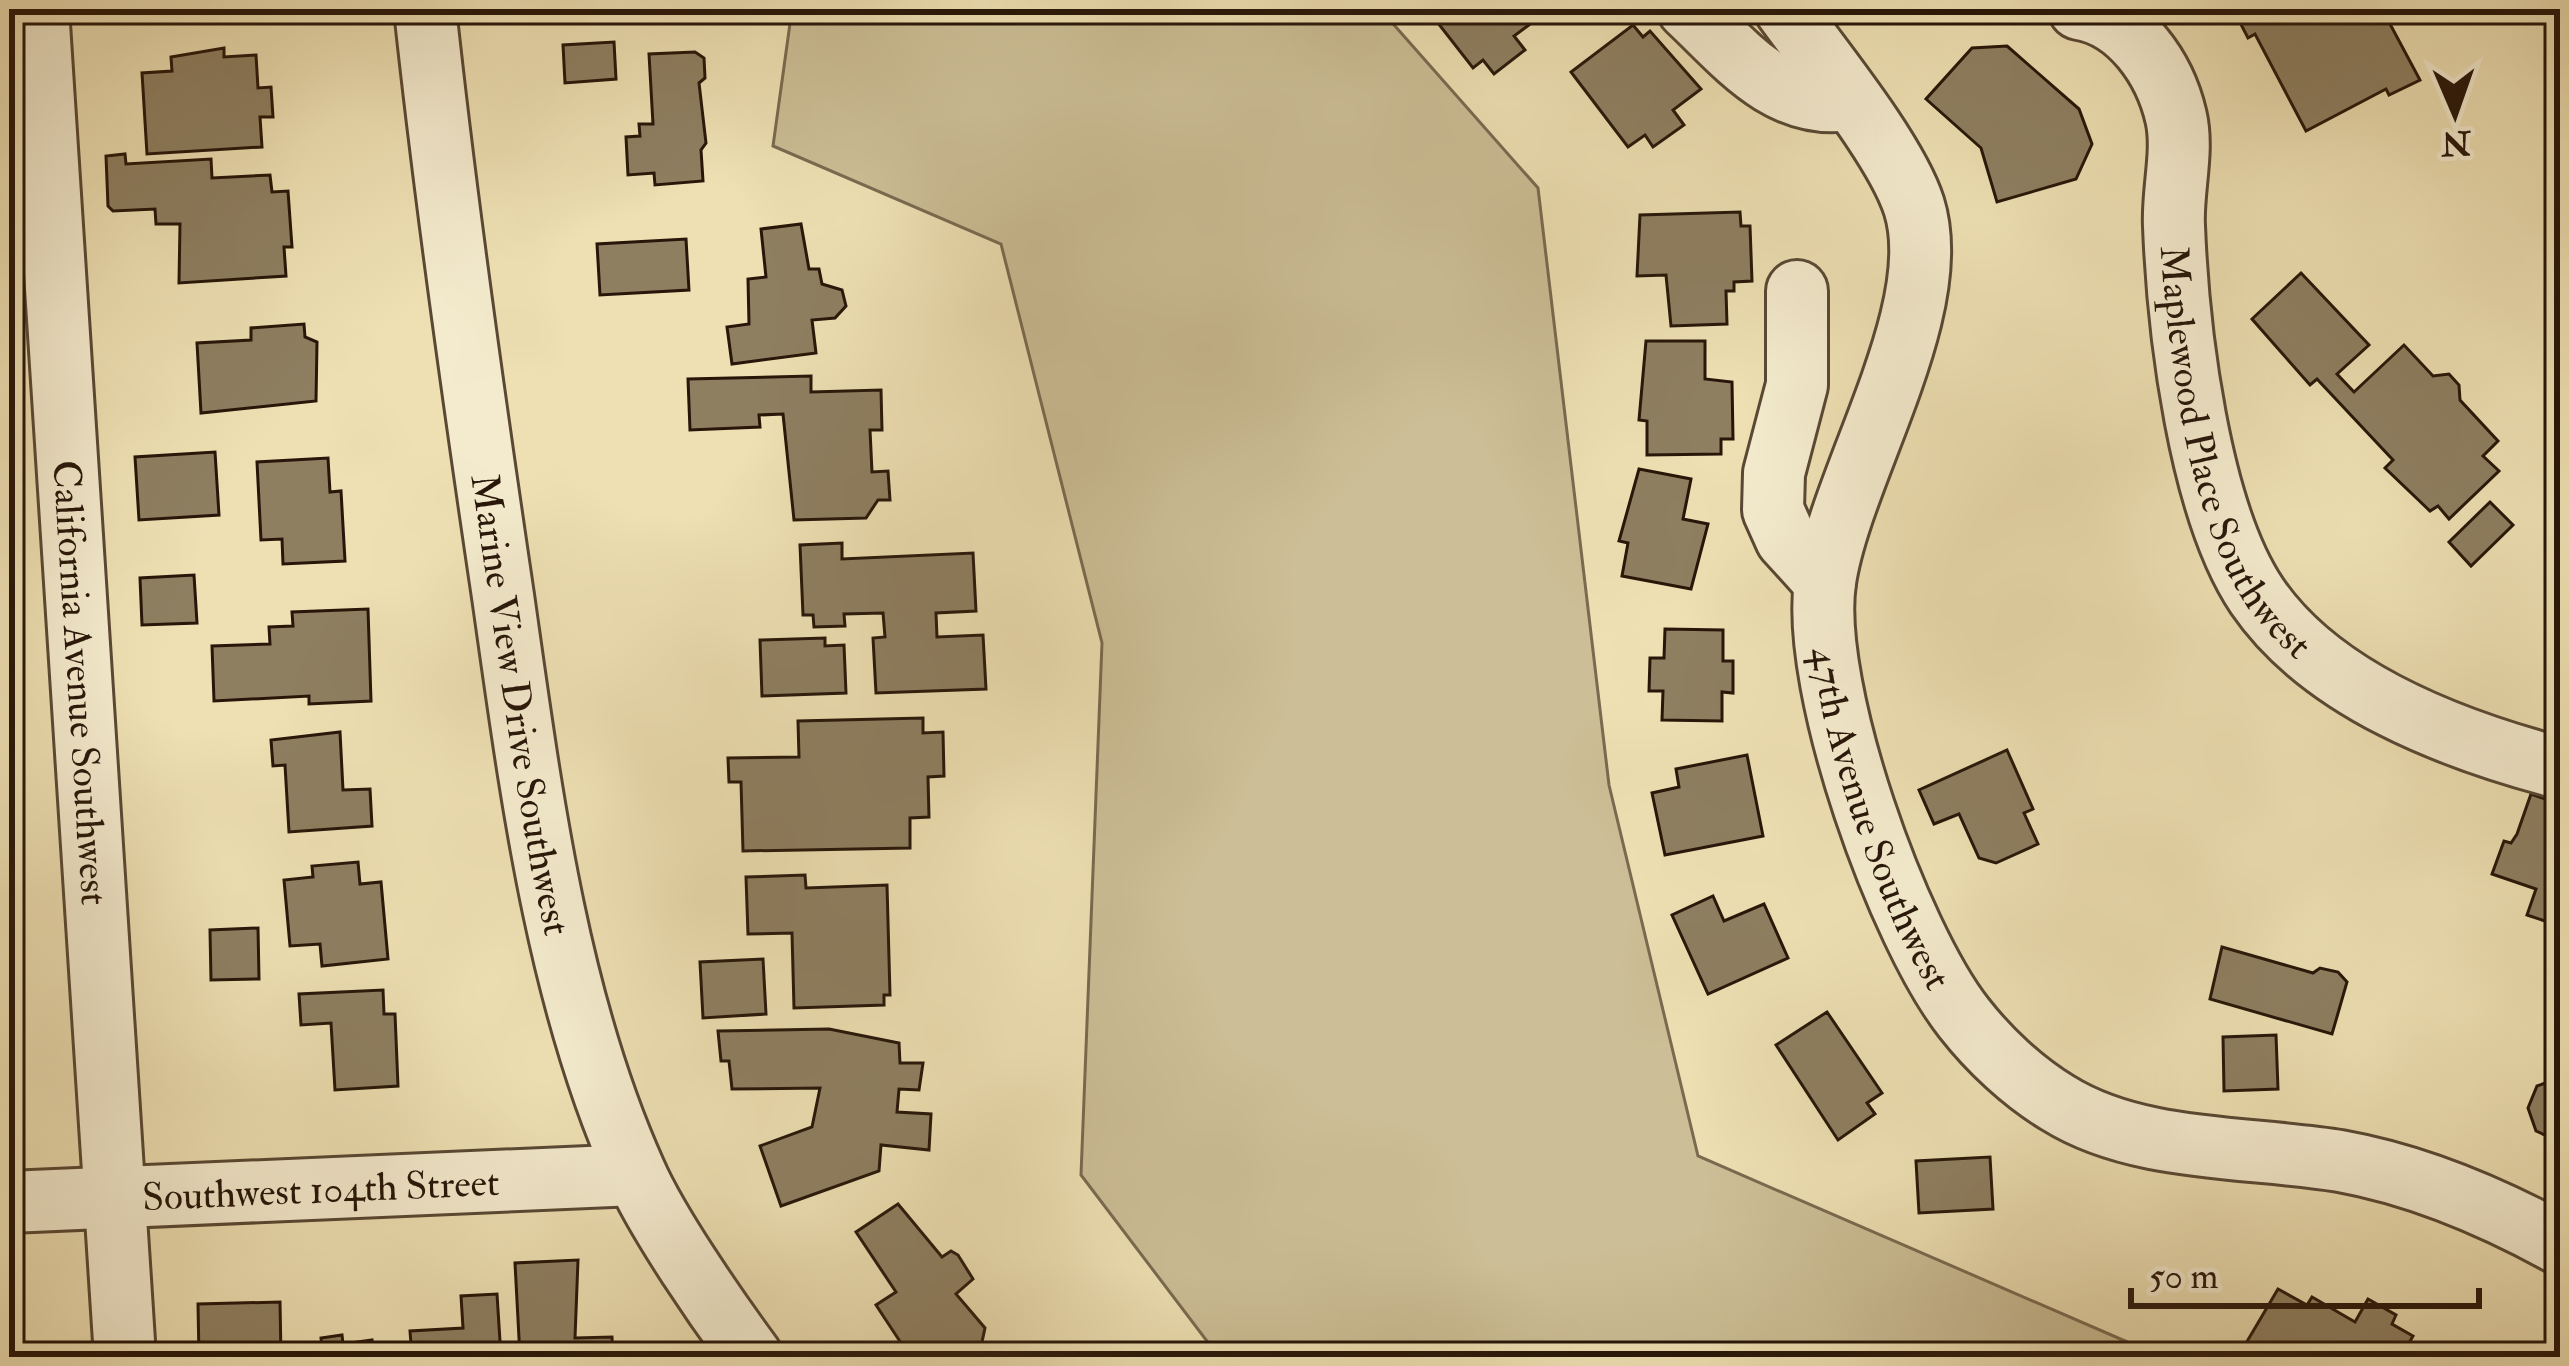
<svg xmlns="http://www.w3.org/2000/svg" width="2569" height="1366" font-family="'IM FELL Double Pica',serif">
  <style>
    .green { fill: #ccbe96; stroke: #7a6a50; stroke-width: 3 }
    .building { fill: #8e7f61; stroke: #271609; stroke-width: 3 }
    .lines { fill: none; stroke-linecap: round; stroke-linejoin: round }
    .minor-casing { stroke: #594834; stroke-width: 66 }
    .minor { stroke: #f4ebce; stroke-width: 60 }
    .labels { text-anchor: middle; stroke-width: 10; stroke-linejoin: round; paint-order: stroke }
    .street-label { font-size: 39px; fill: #271609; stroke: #f4ebce }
  </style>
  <rect width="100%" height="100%" fill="#eee0b3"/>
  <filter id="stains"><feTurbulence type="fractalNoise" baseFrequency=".00167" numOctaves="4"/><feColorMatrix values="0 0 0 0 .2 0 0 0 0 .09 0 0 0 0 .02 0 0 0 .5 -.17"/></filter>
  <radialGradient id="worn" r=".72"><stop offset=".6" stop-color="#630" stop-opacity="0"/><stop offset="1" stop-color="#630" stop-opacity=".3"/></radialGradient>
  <polygon class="green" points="792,9 1380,9 1538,188 1609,785 1698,1156 2139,1347 2144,1357 1219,1357 1081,1175 1102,643 1001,244 773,146"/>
  <g class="building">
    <polygon points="618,9 686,9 687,20 619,23"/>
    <polygon points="1427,9 1523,9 1533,22 1514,36 1525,50 1494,74 1483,60 1473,68"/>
    <polygon points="2233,9 2382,9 2420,80 2389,95 2386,89 2306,131 2255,34 2248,38"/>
    <polygon points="1633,25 1643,37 1650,31 1701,89 1673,110 1684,125 1653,147 1645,135 1628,147 1571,72"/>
    <polygon points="614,42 616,79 565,83 563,45"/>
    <polygon points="2007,46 2079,109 2092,144 2076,179 1997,202 1981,148 1926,99 1972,48"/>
    <polygon points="224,48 224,57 256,55 258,88 271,87 273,117 260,117 262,147 147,154 142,73 172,71 171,57"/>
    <polygon points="695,52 704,58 705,78 699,83 706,143 701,150 703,181 655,185 654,173 628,175 626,137 640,136 639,124 653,124 649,54"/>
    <polygon points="125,154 126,164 211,159 212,178 270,175 272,192 288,191 292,247 284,247 286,276 179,283 180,224 156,224 155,209 113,211 108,206 106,156"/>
    <polygon points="1740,212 1741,226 1750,226 1752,281 1734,282 1734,291 1726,291 1727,324 1671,326 1666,275 1637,276 1640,215"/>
    <polygon points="801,224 809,269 819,269 822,284 842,290 846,306 835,318 812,320 816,353 732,364 727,327 749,324 748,279 766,277 761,229"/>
    <polygon points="686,239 689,290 600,295 597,244"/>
    <polygon points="2301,273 2369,345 2337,374 2354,392 2404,345 2433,376 2449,374 2459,385 2460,400 2498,441 2483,456 2499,471 2449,519 2438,506 2430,511 2385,468 2393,460 2317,379 2310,385 2252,319"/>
    <polygon points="304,324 305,337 317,342 316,401 201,413 197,343 251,340 251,328"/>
    <polygon points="1646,341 1705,341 1705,379 1732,382 1733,439 1721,439 1721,454 1647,455 1647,421 1639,420"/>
    <polygon points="811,376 811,392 881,390 882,430 870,430 872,472 888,471 890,500 878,500 866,518 794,520 783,414 759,415 760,427 690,430 688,379"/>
    <polygon points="215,452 219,515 139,520 135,457"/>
    <polygon points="328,458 330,492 341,491 345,561 283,564 282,539 261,540 257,462"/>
    <polygon points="1639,469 1691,479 1683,519 1708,524 1691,589 1622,576 1628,543 1619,541"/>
    <polygon points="2490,502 2513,525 2471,566 2449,542"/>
    <polygon points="842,543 842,559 973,553 976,611 936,613 937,637 983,635 986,689 876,693 873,638 885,637 883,613 844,614 845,626 814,627 813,615 803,615 800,545"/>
    <polygon points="194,575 197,623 142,625 140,578"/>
    <polygon points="368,609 371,701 309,704 309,696 214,701 212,646 270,644 269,627 293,626 292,612"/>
    <polygon points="1665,629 1723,630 1723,661 1733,661 1733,693 1722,692 1722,721 1662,720 1663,691 1649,691 1650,658 1664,658"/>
    <polygon points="825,638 825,646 844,645 846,693 762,696 760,640"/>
    <polygon points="923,718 923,733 943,732 944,776 928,777 929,817 910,818 910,848 743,851 741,782 729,782 728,758 799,757 798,721"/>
    <polygon points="340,732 343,790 370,789 372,826 289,832 285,765 273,766 271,740"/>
    <polygon points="2007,750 2033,809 2024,813 2038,844 1996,863 1979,858 1959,814 1934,824 1919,790"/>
    <polygon points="1747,755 1763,836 1665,855 1652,793 1679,787 1676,769"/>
    <polygon points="2531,794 2560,804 2560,926 2527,915 2536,889 2492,874 2504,841 2511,843 2517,834"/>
    <polygon points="358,862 360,884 381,882 388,959 322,966 320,944 290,946 284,880 313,877 312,866"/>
    <polygon points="805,875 806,888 887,885 890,995 884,995 884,1005 794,1008 792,933 748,934 746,877"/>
    <polygon points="1713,896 1724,921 1764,904 1788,958 1708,994 1672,915"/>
    <polygon points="258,928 259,979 211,980 210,930"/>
    <polygon points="2222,947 2313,973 2320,968 2338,972 2347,982 2332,1034 2210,999"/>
    <polygon points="763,959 766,1014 703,1018 700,962"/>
    <polygon points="383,990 384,1014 395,1014 398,1086 335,1090 331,1023 301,1025 299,994"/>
    <polygon points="1827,1012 1882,1093 1867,1103 1875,1114 1838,1140 1776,1045"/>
    <polygon points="829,1029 899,1043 900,1063 923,1063 919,1090 899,1089 897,1112 931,1114 929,1150 881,1145 879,1171 781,1206 760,1146 812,1127 820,1088 732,1089 729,1061 721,1061 718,1031"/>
    <polygon points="2276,1035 2278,1089 2224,1091 2223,1037"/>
    <polygon points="2560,1078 2560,1140 2558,1141 2536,1131 2528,1108 2537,1086"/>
    <polygon points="1990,1157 1993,1209 1919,1213 1916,1161"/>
    <polygon points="898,1204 942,1257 951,1251 958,1255 973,1279 956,1294 985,1328 982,1342 992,1357 886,1357 903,1346 876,1305 896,1292 856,1232"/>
    <polygon points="578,1260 575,1338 612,1337 613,1357 520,1357 515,1263"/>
    <polygon points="2278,1289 2307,1305 2312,1297 2355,1322 2368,1299 2396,1315 2392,1324 2413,1336 2401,1357 2254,1357 2242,1350"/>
    <polygon points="497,1294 501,1357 412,1357 410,1331 463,1328 461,1296"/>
    <polygon points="9,1302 20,1302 21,1357 9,1357"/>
    <polygon points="280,1302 281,1357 199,1357 198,1304"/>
    <polygon points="342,1335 343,1344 372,1340 374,1357 300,1357 299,1350 322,1347 321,1338"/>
  </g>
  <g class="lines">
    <defs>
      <g id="minor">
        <path id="s1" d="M 38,9 L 125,1357"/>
        <path id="s2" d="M 425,9 C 446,205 474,401 503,596 C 530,785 556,997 635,1172 C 657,1223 718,1311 752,1357"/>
        <path d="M 1688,9 C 1734,52 1779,111 1848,100"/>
        <path id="s3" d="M 1785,9 C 1821,59 1896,150 1914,206 C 1947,311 1840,476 1825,582 C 1810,688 1898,934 1964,1018 C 1989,1050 2023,1082 2058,1103 C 2138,1153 2249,1146 2340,1161 C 2418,1175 2491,1206 2560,1244"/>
        <path id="s4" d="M 2079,9 C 2130,17 2165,69 2176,117 C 2184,151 2172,192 2174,226 C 2178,330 2199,510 2257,596 C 2322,691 2453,740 2560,768"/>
        <polyline points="1797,291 1797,385 1774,473 1773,510 1786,539 1825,582"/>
        <path id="s5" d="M 9,1202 L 635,1175"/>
      </g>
    </defs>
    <use href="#minor" class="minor-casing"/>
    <use href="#minor" class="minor"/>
  </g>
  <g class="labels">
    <g class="street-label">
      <text dy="14" stroke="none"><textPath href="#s4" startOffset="501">Maplewood Place Southwest</textPath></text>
      <text dy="14" stroke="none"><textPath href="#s1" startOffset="675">California Avenue Southwest</textPath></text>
      <text dy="14" stroke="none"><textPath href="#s2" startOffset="702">Marine View Drive Southwest</textPath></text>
      <text dy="14" stroke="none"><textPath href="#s3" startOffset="873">47th Avenue Southwest</textPath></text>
      <text dy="14" stroke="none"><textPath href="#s5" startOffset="312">Southwest 104th Street</textPath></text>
    </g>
  </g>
  <rect width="2569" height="1366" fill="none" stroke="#eee0b3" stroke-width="48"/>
  <rect x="12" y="12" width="2545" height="1342" fill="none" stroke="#271609" stroke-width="6"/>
  <rect x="24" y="24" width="2521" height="1318" fill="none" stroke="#271609" stroke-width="3"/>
  <g transform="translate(2455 114) rotate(178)" stroke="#f4ebce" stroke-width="9" paint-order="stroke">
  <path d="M0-9L21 45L0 30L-21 45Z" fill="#271609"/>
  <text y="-18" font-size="33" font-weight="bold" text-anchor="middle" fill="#271609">N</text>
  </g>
  <path d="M2131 1288v18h348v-18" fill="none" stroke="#271609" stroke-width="6"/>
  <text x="2149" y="1288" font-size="36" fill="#271609" stroke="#f4ebce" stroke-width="9" paint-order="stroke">50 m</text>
  <rect width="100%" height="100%" filter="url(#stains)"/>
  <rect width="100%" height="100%" fill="url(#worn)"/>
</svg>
